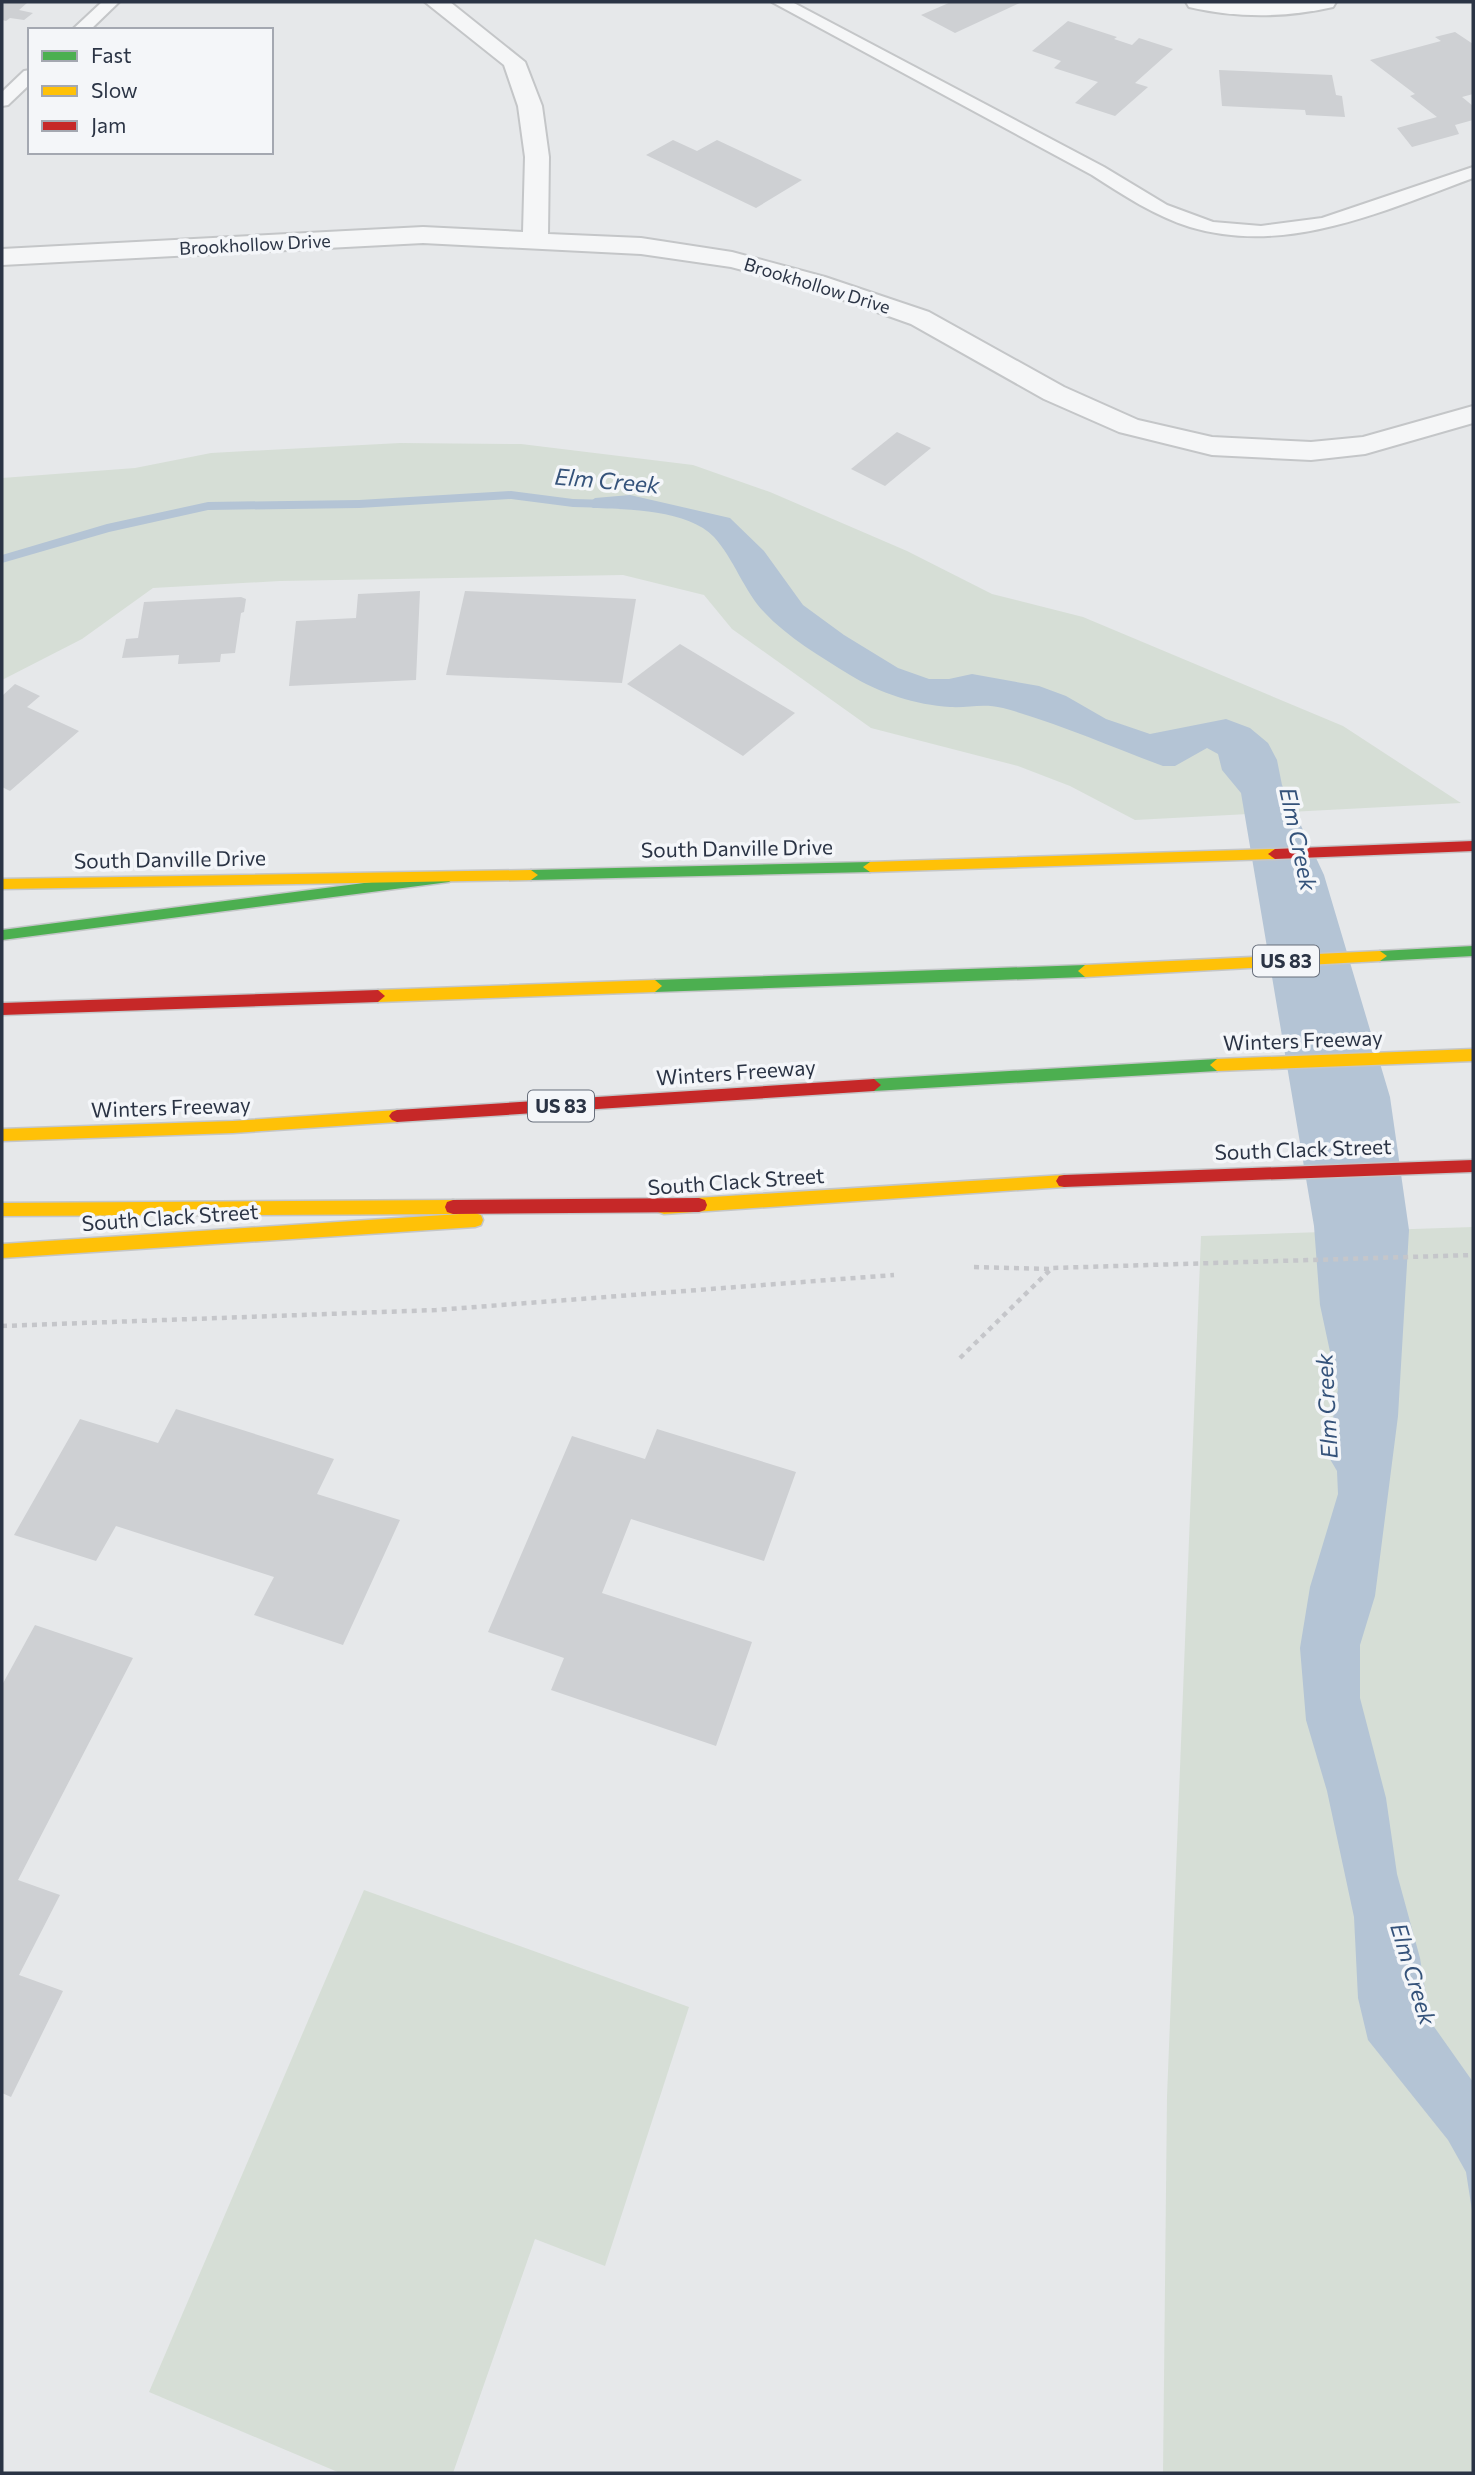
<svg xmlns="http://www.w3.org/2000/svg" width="1475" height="2475" font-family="Commissioner,sans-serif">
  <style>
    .green { fill: #d6ded6 }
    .water { fill: #b4c4d5 }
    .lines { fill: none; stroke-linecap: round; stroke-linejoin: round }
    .stream { fill: #b4c4d5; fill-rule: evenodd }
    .building { fill: #ced0d3 }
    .lane-casing { stroke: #c4c6c8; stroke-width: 4 }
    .street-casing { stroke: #c4c6c8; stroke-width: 4 }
    .fast-casing { stroke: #c4c6c8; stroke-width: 3 }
    .slow-casing { stroke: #c4c6c8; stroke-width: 3 }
    .jam-casing { stroke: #c4c6c8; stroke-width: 3 }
    .path { stroke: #c5c6ca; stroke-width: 4.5; stroke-dasharray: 5 5; stroke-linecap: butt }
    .lane { fill: #f5f6f7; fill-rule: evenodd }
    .street { fill: #f5f6f7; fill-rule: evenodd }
    .fast { fill: #4caf50; fill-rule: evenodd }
    .slow { fill: #ffc107; fill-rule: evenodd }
    .jam { fill: #c62828; fill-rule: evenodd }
    .labels { text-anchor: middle; stroke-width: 7; stroke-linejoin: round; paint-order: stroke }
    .far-street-label { font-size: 18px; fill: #2b3445; stroke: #f4f6f9 }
    .shield { fill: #f4f6f9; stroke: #676e7b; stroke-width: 2 }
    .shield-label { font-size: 19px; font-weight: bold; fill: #2b3445 }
    .street-label { font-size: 21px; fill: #2b3445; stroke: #f4f6f9 }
    .water-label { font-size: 23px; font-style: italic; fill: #34527a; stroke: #f4f6f9 }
  </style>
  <rect width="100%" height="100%" fill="#e6e8ea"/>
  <g class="green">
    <polygon points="400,443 521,444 693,465 770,492 907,551 992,594 1083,617 1343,726 1461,803 1135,820 1070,786 1018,766 871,728 732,629 704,595 623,575 280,581 153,588 82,639 2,680 2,478 135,468 211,453"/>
    <polygon points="1473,1227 1473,2473 1163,2473 1167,2097 1201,1236"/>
    <polygon points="364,1890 689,2007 605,2266 535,2239 453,2473 340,2473 149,2392"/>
  </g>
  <path class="water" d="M 630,495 L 730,518 L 764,551 L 803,605 L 844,635 L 898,668 L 929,679 L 949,679 L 972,674 L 1039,686 L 1066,696 L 1106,719 L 1150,734 L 1226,719 L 1250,728 L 1268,743 L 1277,760 L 1282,785 L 1324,875 L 1390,1097 L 1409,1230 L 1398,1416 L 1375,1596 L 1360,1645 L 1360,1698 L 1386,1798 L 1397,1874 L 1420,1958 L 1430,2021 L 1473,2082 L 1473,2217 L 1466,2172 L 1448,2140 L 1368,2040 L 1358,1998 L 1354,1917 L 1327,1791 L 1306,1720 L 1300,1648 L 1310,1587 L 1338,1494 L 1337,1471 L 1327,1454 L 1338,1389 L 1320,1305 L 1314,1226 L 1241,793 L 1222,770 L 1218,754 L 1207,748 L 1175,766 L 1163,766 C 1109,746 1058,723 1003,708 C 982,703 970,708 950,707 C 916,705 879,693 850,675 C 821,657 787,637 764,612 C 744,591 734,559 714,537 C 689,510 627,509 593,508 L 587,504 L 595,498 Z"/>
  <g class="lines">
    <polygon class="stream" points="511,491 573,499 612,500 619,504 612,508 573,507 511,499 359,508 208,510 109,532 2,563 2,555 107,524 208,502 359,500"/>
  </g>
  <g class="building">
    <polygon points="2,2 27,3 19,10 33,13 24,20 10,18 6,21 2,20"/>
    <polygon points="951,2 1022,2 955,33 921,15"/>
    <polygon points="1068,21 1117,37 1114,39 1132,45 1139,38 1173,49 1135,83 1148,87 1115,116 1075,103 1098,82 1054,68 1061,61 1032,51"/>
    <polygon points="1455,32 1473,44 1473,94 1462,97 1473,106 1473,120 1455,125 1459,134 1412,147 1397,128 1437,117 1410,96 1415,94 1370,60 1441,41 1435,37"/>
    <polygon points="1219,70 1332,75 1336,95 1342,96 1345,117 1306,115 1305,110 1222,106"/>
    <polygon points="673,140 697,151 717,140 802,180 756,208 646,155"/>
    <polygon points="897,432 931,448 885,486 851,469"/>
    <polygon points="420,591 416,680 289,686 296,621 356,618 358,594"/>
    <polygon points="465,591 636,599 622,683 446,675"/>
    <polygon points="241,597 246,599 244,612 241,613 235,653 221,654 220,662 178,664 179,655 122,658 126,639 138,638 144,602"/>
    <polygon points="680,644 795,713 743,756 627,684"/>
    <polygon points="15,684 40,696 27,707 79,731 10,791 2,787 2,696"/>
    <polygon points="176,1409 334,1459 317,1494 400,1520 343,1645 254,1615 274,1577 116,1526 96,1561 14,1535 80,1419 158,1443"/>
    <polygon points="657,1429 796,1472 764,1561 631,1519 602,1593 752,1642 716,1746 551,1690 564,1658 488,1632 572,1436 645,1459"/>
    <polygon points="35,1625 133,1658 18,1880 60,1895 19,1975 63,1991 11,2097 2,2093 2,1685"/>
  </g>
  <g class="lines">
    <defs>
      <g id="lane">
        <polygon points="102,2 119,2 90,30 72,30"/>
        <path d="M 772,2 L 792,2 L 1104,167 L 1167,205 L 1213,222 L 1261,226 L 1322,218 L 1473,167 L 1473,178 C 1383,211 1287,256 1190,227 C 1155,216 1123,195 1092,175 Z"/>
        <polygon points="30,70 30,84 8,105 2,106 2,92 24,71"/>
      </g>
      <g id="street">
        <polygon points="425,2 450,2 525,62 542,106 549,157 548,234 641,238 732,252 825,277 929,312 1064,387 1138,420 1212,437 1311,442 1363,437 1473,406 1473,423 1365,454 1311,460 1212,455 1119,432 1044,399 911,324 807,287 731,267 641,254 423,243 2,265 2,249 423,227 523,232 525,157 518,106 504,65"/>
        <path d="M 1186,2 L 1336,2 L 1333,7 C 1285,18 1236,18 1189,7 Z"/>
      </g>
      <g id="fast">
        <polygon points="870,862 877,867 870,872 531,880 524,875 531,870"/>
        <polygon points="449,872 456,877 449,882 2,940 2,930"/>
        <polygon points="1473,946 1473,956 1380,961 1373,956 1380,951"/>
        <polygon points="1085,965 1092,971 1085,977 655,992 648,986 655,980"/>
        <polygon points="1217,1059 1224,1065 1217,1071 874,1091 867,1085 874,1079"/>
      </g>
      <g id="slow">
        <polygon points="1275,849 1282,854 1275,859 870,872 863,867 870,862"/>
        <polygon points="531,870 538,875 531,880 2,889 2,879"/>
        <polygon points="1380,951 1387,956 1380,961 1085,977 1078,971 1085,965"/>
        <polygon points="655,980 662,986 655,992 378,1002 371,996 378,990"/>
        <polygon points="1473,1049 1473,1061 1217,1071 1210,1065 1217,1059"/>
        <polygon points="397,1110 402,1112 405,1116 402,1120 397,1122 233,1133 2,1141 2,1129 233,1121"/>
        <polygon points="1064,1175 1069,1176 1072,1181 1069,1186 1064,1187 664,1214 658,1212 656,1207 658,1202 664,1200"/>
        <polygon points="453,1200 459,1202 461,1207 459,1212 453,1214 2,1216 2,1203"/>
        <polygon points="475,1213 481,1215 483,1220 481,1225 475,1227 2,1258 2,1244"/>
      </g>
      <g id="jam">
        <polygon points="1473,841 1473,851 1275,859 1268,854 1275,849"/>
        <polygon points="378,990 385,996 378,1002 2,1015 2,1003"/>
        <polygon points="874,1079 881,1085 874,1091 397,1122 392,1120 389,1116 392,1112 397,1110"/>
        <polygon points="1473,1160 1473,1172 1064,1187 1059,1186 1056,1181 1059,1176 1064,1175"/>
        <polygon points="699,1198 705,1200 707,1205 705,1210 699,1212 453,1214 447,1212 445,1207 447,1202 453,1200"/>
      </g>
    </defs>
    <use href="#lane" class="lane-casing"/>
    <use href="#street" class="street-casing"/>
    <use href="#fast" class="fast-casing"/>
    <use href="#slow" class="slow-casing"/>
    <use href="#jam" class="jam-casing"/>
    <g class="path">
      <polyline points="974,1267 1050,1269"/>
      <polyline points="2,1326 436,1310 894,1275"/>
      <polyline points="960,1358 1052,1268 1473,1255"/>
    </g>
    <use href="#lane" class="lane"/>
    <use href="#street" class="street"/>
    <use href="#fast" class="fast"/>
    <use href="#slow" class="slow"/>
    <use href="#jam" class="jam"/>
  </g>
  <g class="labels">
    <g class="far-street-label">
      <text transform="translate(255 245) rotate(-3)" y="6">Brookhollow Drive</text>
      <text transform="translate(817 286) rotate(17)" y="6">Brookhollow Drive</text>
    </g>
    <g class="shield">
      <rect x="1253" y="945.5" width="66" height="31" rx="5"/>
      <rect x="528" y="1090.5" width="66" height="31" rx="5"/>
    </g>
    <g class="shield-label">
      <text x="1286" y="968">US 83</text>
      <text x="561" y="1113">US 83</text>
    </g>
    <g class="street-label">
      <text transform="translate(737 849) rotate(-1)" y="7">South Danville Drive</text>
      <text transform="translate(170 860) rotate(-1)" y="7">South Danville Drive</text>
      <text transform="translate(1303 1041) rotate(-2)" y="7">Winters Freeway</text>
      <text transform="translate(736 1073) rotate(-4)" y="7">Winters Freeway</text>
      <text transform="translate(171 1108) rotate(-2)" y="7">Winters Freeway</text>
      <text transform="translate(1303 1150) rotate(-2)" y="7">South Clack Street</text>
      <text transform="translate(736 1182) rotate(-4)" y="7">South Clack Street</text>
      <text transform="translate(170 1218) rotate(-4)" y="7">South Clack Street</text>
    </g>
    <g class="water-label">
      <text transform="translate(607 481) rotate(5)" y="8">Elm Creek</text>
      <text transform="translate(1298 839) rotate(78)" y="8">Elm Creek</text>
      <text transform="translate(1327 1406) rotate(-93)" y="8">Elm Creek</text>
      <text transform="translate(1413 1974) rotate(73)" y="8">Elm Creek</text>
    </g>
  </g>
  <rect width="1475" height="2475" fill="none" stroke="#2b3445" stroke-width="7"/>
  <rect x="28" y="28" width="245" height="126" fill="#f4f6f9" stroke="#a4a8b1" stroke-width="2"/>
  <rect x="42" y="51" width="35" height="10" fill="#4caf50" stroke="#a4a8b1" stroke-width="2"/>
  <text x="91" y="63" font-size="21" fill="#2b3445">Fast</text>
  <rect x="42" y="86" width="35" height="10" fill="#ffc107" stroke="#a4a8b1" stroke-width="2"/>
  <text x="91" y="98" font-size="21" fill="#2b3445">Slow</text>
  <rect x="42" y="121" width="35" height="10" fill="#c62828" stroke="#a4a8b1" stroke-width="2"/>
  <text x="91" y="133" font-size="21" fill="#2b3445">Jam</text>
</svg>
